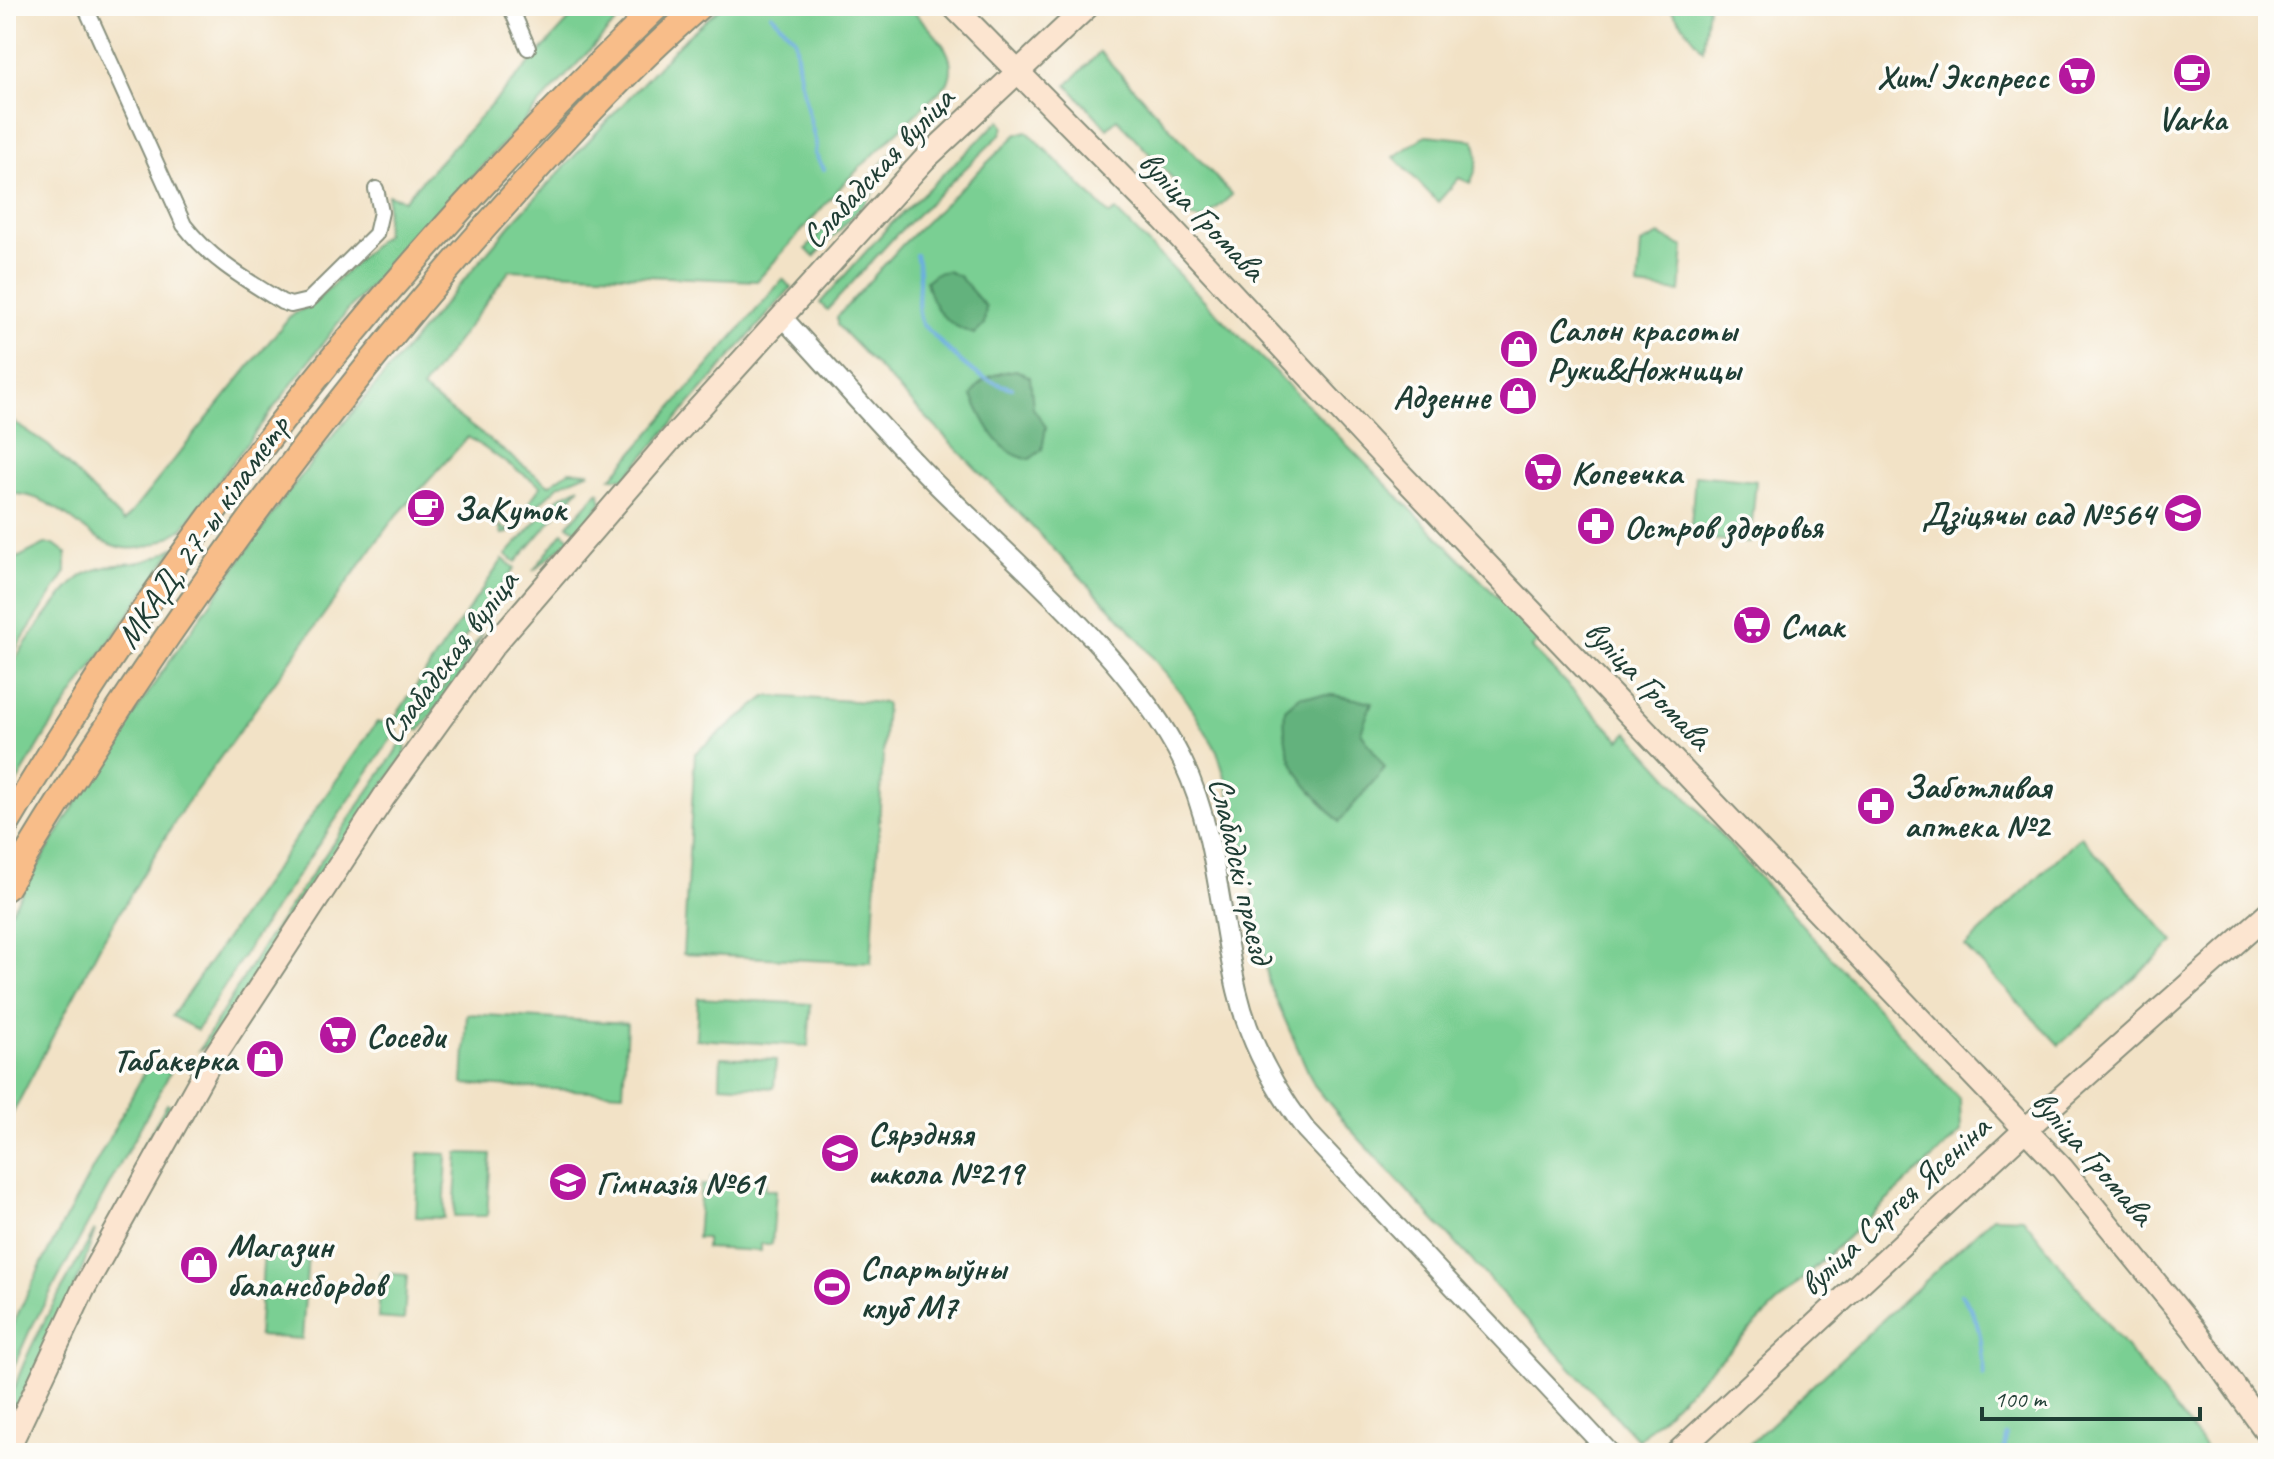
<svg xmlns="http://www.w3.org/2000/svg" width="2274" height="1459" font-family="Caveat,sans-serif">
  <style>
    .green { fill: #7acf93; stroke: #4c8664; stroke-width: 2 }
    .forest { fill: #63b27d; stroke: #417858; stroke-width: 2 }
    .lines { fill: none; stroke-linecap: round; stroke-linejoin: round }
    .stream { stroke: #6caee0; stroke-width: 4 }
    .minor-casing { stroke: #88907d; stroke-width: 18 }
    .tertiary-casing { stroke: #88907d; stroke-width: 22 }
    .secondary-casing { stroke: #88907d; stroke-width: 26 }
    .trunk-casing { stroke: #88907d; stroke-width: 28 }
    .minor { stroke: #fff; stroke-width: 14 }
    .tertiary { stroke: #fff; stroke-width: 18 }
    .secondary { stroke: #fce5d0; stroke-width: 22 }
    .trunk { stroke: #f8bd89; stroke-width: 24 }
    .labels { text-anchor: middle; stroke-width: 7; stroke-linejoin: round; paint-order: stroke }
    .poi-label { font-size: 34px; font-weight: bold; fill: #1f3d34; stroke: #fdfcf7; text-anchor: start }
    .street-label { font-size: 34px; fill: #1f3d34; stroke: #fdfcf7 }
  </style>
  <rect width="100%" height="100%" fill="#fdfcf7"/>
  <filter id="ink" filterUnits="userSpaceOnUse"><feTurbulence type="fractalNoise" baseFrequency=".0125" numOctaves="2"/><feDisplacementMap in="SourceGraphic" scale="16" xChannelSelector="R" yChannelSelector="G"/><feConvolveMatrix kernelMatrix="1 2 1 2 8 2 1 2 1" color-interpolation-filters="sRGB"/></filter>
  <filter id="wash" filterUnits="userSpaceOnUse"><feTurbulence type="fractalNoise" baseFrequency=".006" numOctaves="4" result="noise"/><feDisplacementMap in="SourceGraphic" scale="32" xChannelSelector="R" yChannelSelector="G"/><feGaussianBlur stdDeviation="1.8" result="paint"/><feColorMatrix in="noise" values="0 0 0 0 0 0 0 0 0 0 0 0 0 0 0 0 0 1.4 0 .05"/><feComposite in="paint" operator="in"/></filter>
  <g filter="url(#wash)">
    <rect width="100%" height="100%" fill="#f2e2c6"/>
    <g class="green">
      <path d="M 582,6 L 631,6 L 348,310 L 182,529 C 96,590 79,489 6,494 L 6,417 L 49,446 L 124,522 L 290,316 L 313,304 L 385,234 L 388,195 L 404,200 Z"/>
      <path d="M 722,6 L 909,6 C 928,29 963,53 947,84 L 844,183 L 757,281 L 510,270 L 422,389 L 549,485 L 569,471 L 590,472 L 559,485 L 508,533 L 502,534 L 499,525 L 508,531 L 541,486 L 468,437 L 391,522 L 182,810 L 103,940 L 6,1126 L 6,919 L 71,811 L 160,675 L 283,499 L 327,443 L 511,224 L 679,44 Z"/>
      <polygon points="1668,6 1708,6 1703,50"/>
      <polygon points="1100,52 1232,195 1203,220 1192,218 1175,200 1176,182 1117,119 1107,128 1067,85"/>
      <polygon points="1000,120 1004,127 1001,134 896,235 827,310 820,303 889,226"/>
      <polygon points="1027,131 1110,215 1116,211 1540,640 1532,648 1620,740 1628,732 1960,1100 1961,1132 1799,1282 1638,1440 1351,1130 1314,1085 1269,984 1241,830 1217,751 1188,702 1126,624 837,325 837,317 903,244 1017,134"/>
      <path d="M 1426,135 L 1474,140 C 1480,157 1478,167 1470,183 L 1459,178 L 1438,202 L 1394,157 Z"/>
      <polygon points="891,153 901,156 866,202 814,257 806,249"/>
      <polygon points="1659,235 1684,247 1680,292 1638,287 1641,244"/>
      <polygon points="783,279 791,288 625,478 611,478"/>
      <polygon points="1695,475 1756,481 1750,543 1690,537"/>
      <polygon points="580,487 516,562 506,555 558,498"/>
      <polygon points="599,491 602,502 578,532 568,525"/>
      <polygon points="563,532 571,539 533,571"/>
      <polygon points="45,544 54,544 66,553 66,572 6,664 6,570 13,560"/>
      <path d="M 176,546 L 47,732 L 6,800 C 6,776 0,694 6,676 C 13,658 68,582 85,574 C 122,557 139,572 176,546 Z"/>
      <polygon points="503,559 515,568 403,723 395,717"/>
      <polygon points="484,632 459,678 420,730 412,729"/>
      <polygon points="767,696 886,703 871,963 683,954 695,753"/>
      <polygon points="377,722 386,722 397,730 253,940 197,1030 172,1016"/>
      <polygon points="405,738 406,753 274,945 212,1044 199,1050 268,938"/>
      <polygon points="2081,836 2174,942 2059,1045 1965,947"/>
      <polygon points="698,998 811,1004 808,1046 696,1039"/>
      <polygon points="467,1014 627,1023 623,1093 463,1084"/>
      <polygon points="721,1057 776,1060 774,1088 720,1085"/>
      <polygon points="150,1062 170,1073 29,1332 6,1384 6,1339 43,1261"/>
      <polygon points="167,1104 174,1108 163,1128 140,1151"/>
      <polygon points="419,1153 447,1154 444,1218 416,1217"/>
      <polygon points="458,1153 491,1154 487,1216 454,1216"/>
      <polygon points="711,1177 766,1180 765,1190 776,1190 772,1244 761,1244 761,1251 706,1248 706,1238 697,1238 701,1185 710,1185"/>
      <polygon points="1993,1217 2023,1218 2210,1453 1740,1453"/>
      <path d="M 95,1230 L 81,1273 L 6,1431 C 6,1375 68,1281 95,1230 Z"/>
      <polygon points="264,1251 308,1254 302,1339 258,1336"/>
      <polygon points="381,1273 407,1275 404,1320 378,1318"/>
    </g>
    <g class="forest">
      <path d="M 947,271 L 959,276 L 986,307 L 984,324 L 974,334 C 946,325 932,309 926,281 L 936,273 Z"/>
      <path d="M 1016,370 L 1030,377 L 1033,408 L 1046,427 L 1042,450 L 1030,459 C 999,456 984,422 972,396 C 979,377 997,373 1016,370 Z"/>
      <path d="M 1333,695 L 1372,702 L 1361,732 L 1385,768 L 1339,822 C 1305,782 1280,766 1285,709 L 1300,696 Z"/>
    </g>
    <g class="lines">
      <g class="stream">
        <polyline points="771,14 795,39 800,79 816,144 815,154 824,169"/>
        <path d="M 916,255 C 924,278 913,304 922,324 C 952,352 970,379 1012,388"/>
        <path d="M 1961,1294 C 1981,1318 1982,1345 1984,1376"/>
        <polyline points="2004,1453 2006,1435"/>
      </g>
    </g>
  </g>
  <g filter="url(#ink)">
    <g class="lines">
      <defs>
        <g id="minor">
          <path d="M 85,6 L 184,225 C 211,260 245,279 282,302 L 291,305 L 308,301 L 376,234 L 381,212 L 376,189"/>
          <polyline points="510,6 528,48"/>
        </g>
        <path id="tertiary" d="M 783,318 C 835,374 885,433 939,487 C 1017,564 1135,664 1183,762 C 1217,833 1219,914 1237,990 C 1249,1042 1274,1088 1306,1130 L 1610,1453"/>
        <g id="secondary">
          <polyline points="953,6 1163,219 1369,441 2062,1168 2195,1331 2268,1434"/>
          <polyline points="6,1453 83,1290 208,1066 384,797 493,646 672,438 924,160 1088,6"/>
          <polyline points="1677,1453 2026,1129 2268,914"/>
        </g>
        <g id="trunk">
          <path d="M 6,826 C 184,524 406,248 658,6"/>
          <path d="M 6,888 C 149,651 308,425 493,218 C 559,144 625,71 700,6"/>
        </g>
      </defs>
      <use href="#minor" class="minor-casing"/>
      <use href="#tertiary" class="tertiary-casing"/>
      <use href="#secondary" class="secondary-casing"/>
      <use href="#trunk" class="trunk-casing"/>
      <use href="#minor" class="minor"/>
      <use href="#tertiary" class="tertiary"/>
      <use href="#secondary" class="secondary"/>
      <use href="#trunk" class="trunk"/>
    </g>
  </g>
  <defs>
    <symbol id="cafe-disc" viewBox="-11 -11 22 22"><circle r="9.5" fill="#b5179e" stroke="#fdfcf7"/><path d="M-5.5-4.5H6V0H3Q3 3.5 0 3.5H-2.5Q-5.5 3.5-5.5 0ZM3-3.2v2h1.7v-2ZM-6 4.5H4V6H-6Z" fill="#fff"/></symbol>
    <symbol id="supermarket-disc" viewBox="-11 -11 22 22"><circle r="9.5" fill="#b5179e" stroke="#fdfcf7"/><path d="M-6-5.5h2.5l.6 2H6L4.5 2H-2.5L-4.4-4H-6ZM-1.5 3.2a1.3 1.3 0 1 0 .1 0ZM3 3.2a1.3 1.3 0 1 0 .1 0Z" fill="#fff"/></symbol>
    <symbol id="shop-disc" viewBox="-11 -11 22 22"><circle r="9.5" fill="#b5179e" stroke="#fdfcf7"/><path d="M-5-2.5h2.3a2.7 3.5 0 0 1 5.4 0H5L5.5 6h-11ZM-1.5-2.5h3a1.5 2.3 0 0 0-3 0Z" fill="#fff"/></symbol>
    <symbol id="school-disc" viewBox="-11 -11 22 22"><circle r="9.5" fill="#b5179e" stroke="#fdfcf7"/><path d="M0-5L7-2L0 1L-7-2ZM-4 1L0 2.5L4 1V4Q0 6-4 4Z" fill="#fff"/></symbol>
    <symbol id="pharmacy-disc" viewBox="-11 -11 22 22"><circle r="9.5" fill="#b5179e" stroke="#fdfcf7"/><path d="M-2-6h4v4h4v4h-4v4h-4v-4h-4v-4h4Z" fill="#fff"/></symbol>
    <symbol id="stadium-disc" viewBox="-11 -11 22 22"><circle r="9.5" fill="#b5179e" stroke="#fdfcf7"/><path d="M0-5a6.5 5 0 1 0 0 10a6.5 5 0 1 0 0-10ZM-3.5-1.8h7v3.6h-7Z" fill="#fff"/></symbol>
  </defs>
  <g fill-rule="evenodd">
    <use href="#cafe-disc" x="2170" y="51" width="44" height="44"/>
    <use href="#supermarket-disc" x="2055" y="54" width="44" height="44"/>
    <use href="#shop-disc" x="1497" y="327" width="44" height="44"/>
    <use href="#shop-disc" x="1496" y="374" width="44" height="44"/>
    <use href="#supermarket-disc" x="1521" y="450" width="44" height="44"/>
    <use href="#cafe-disc" x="404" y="486" width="44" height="44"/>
    <use href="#school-disc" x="2161" y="491" width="44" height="44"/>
    <use href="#pharmacy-disc" x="1574" y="504" width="44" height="44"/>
    <use href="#supermarket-disc" x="1730" y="603" width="44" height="44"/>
    <use href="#pharmacy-disc" x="1854" y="784" width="44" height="44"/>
    <use href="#supermarket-disc" x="316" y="1013" width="44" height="44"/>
    <use href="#shop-disc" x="243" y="1037" width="44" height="44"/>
    <use href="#school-disc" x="818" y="1131" width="44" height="44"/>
    <use href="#school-disc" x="546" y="1160" width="44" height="44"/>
    <use href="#shop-disc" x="177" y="1243" width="44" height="44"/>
    <use href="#stadium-disc" x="810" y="1265" width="44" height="44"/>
  </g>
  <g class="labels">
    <g class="poi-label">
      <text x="2049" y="88" text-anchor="end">Хит! Экспресс</text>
      <text x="2192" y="130" text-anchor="middle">Varka</text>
      <text x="1547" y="341">Салон красоты<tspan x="1547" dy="39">Руки&amp;Ножницы</tspan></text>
      <text x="1490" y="408" text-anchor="end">Адзенне</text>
      <text x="1571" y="484">Копеечка</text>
      <text x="454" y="520">ЗаКуток</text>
      <text x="2155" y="525" text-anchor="end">Дзіцячы сад №564</text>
      <text x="1624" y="538">Остров здоровья</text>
      <text x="1780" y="637">Смак</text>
      <text x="1904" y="798">Заботливая<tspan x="1904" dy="39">аптека №2</tspan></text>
      <text x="366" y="1047">Соседи</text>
      <text x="237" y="1071" text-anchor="end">Табакерка</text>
      <text x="868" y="1145">Сярэдняя<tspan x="868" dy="39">школа №219</tspan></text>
      <text x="596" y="1194">Гімназія №61</text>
      <text x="227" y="1257">Магазин<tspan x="227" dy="39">балансбордов</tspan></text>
      <text x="860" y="1279">Спартыўны<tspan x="860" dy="39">клуб М7</tspan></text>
    </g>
    <g class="street-label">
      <text transform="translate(877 167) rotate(-47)" y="12">Слабадская вуліца</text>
      <text transform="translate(1203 215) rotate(46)" y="12">вуліца Громава</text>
      <text transform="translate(202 531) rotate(-55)" y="12">МКАД, 27-ы кіламетр</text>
      <text transform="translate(448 656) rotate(-53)" y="12">Слабадская вуліца</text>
      <text transform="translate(1649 684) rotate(46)" y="12">вуліца Громава</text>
      <text transform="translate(1242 870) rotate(77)" y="12">Слабадскі праезд</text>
      <text transform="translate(2094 1157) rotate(49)" y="12">вуліца Громава</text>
      <text transform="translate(1894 1205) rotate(-43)" y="12">вуліца Сяргея Ясеніна</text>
    </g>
  </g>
  <rect width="2274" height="1459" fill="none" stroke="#fdfcf7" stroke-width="32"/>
  <path d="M1982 1407v12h218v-12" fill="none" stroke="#1f3d34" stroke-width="4"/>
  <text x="1994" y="1407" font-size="24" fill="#1f3d34" stroke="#fdfcf7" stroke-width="6" paint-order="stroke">100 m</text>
</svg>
